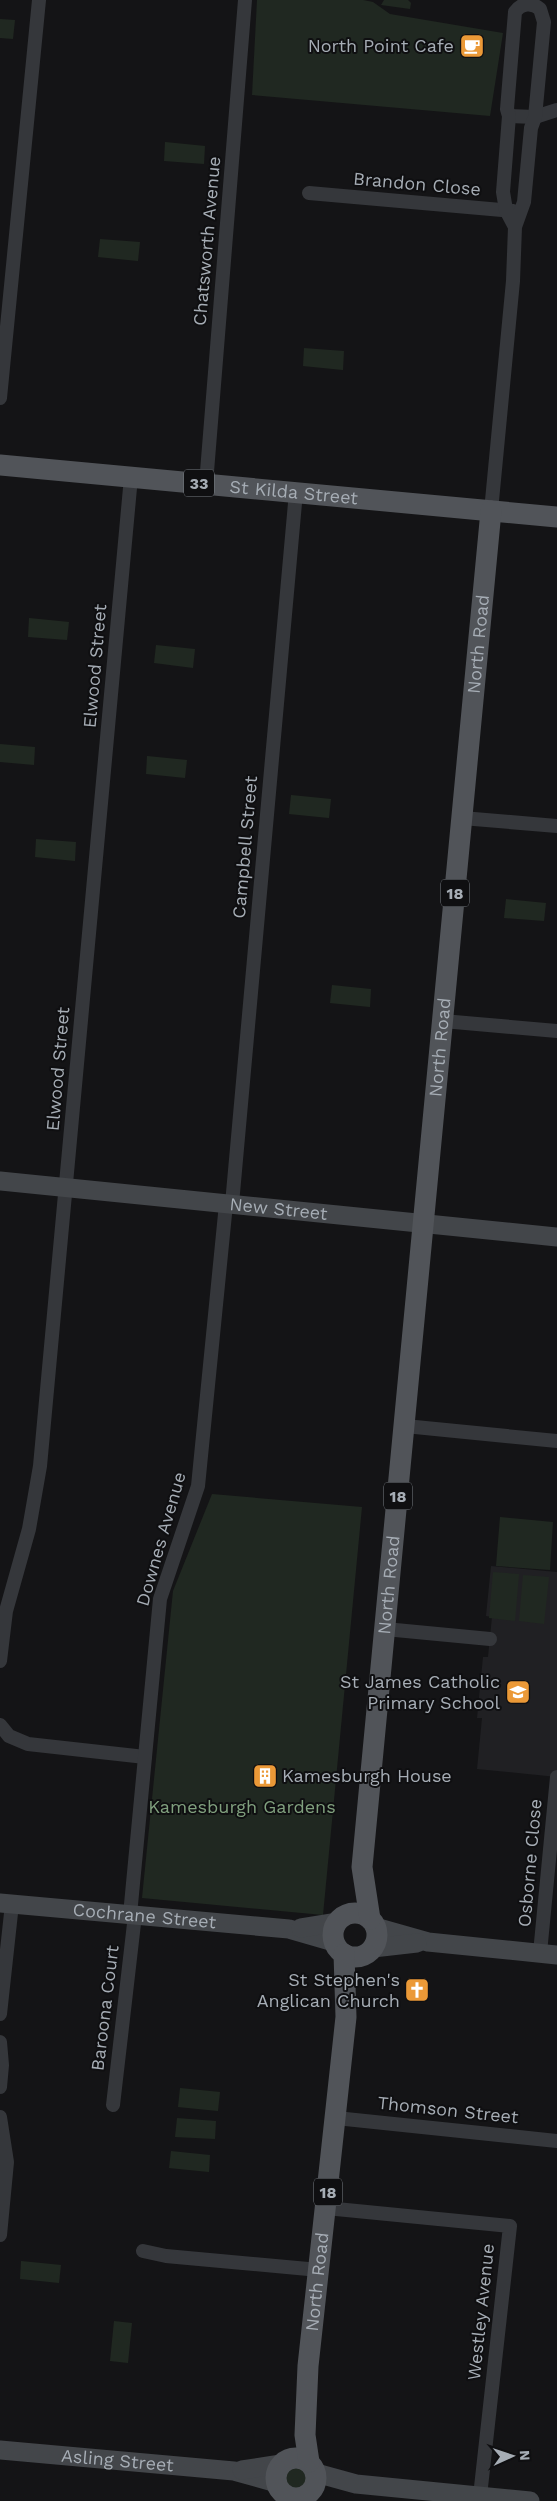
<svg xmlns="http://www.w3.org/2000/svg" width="557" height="2501" font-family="'Work Sans',sans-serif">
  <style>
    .built { fill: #202023 }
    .green { fill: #202821 }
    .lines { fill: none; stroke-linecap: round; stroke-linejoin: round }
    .street { stroke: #35373b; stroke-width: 14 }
    .secondary { stroke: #43464a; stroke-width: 19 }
    .primary { stroke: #515459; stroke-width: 21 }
    .labels { text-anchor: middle; stroke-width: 4; stroke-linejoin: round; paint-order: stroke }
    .shield { fill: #0f0f11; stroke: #797e84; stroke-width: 1 }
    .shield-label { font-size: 16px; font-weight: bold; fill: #a6adb5 }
    .poi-label { font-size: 18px; fill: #a6adb5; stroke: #0f0f11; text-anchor: end }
    .street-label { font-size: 18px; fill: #a6adb5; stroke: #0f0f11 }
    .park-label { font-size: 18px; fill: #80a07e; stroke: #0f0f11 }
  </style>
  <rect width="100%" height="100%" fill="#141416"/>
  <polygon class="built" points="491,1566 557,1572 557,1777 477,1769 482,1718 477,1718 483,1657 488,1657 492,1617 486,1616"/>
  <g class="green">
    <polygon points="257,0 363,0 373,2 390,14 503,33 490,116 252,95"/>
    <polygon points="384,0 408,0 411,3 410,9 381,5"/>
    <polygon points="0,19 15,20 13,39 0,38"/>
    <polygon points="165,142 205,146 204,164 164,161"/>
    <polygon points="100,239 140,242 138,261 98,257"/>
    <polygon points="304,348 344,351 343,370 303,366"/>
    <polygon points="29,618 69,622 67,640 28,637"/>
    <polygon points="156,645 195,649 193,668 154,663"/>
    <polygon points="0,744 35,747 34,765 0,762"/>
    <polygon points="147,756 187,760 185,778 146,774"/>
    <polygon points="291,795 331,799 329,818 289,814"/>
    <polygon points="36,839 76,842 75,861 35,857"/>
    <polygon points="506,899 546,903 544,921 504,918"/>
    <polygon points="332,985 371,989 370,1007 330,1003"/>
    <polygon points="212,1494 362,1507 323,1915 142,1898 173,1591"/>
    <polygon points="500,1517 553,1522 550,1570 496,1566"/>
    <polygon points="493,1572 519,1574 515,1621 489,1618"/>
    <polygon points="523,1575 549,1577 544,1624 519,1621"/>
    <polygon points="180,2088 220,2092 218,2111 178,2107"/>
    <polygon points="177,2118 216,2121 215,2139 175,2137"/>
    <polygon points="171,2151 210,2155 209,2172 169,2168"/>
    <polygon points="21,2261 61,2265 59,2283 20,2279"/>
    <polygon points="114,2321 132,2323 128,2363 110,2361"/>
    <circle cx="296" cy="2478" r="12"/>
  </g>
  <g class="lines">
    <g class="street">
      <polyline points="509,116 535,117 557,110"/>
      <polyline points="309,193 513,211"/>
      <polyline points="0,398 39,0"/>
      <polyline points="206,484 245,0"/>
      <path d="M 491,511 L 513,281 L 515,227 L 524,202 L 531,128 L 535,117 L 544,22 L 540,9 C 532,2 521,3 515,12 L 507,109 L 509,116 L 503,192 L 506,210 L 515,227"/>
      <polyline points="462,818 557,826"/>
      <polyline points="443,1021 557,1031"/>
      <polyline points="232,1204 296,492"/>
      <polyline points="405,1426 557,1441"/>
      <polyline points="385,1629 490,1639"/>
      <polyline points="0,1661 6,1611 29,1529 40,1466 131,477"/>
      <polyline points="0,1725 9,1736 28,1744 145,1757"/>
      <polyline points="130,1915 160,1599 198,1486 226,1204"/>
      <polyline points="540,1953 557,1777"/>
      <polyline points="0,2014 12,1904"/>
      <polyline points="0,2042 2,2065 0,2087"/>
      <polyline points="113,2105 135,1915"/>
      <polyline points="0,2117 7,2162 0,2235"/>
      <polyline points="336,2118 557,2141"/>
      <polyline points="326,2208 510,2226 480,2496"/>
      <polyline points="143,2251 166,2256 319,2270"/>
    </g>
    <g class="secondary">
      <path id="s1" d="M 0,1181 L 557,1237"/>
      <path id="s2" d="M 0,1903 L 289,1929 L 334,1942"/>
      <polyline points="375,1927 428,1942 557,1955"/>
      <polyline points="301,1928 338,1922"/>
      <polyline points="373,1948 417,1943"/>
      <path id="s3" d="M 0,2450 L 234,2471 L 277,2483"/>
      <polyline points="242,2470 281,2464"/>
      <polyline points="316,2473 356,2484 530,2501"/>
    </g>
    <g class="primary">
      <path id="s4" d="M 0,465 L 557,517"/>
      <circle cx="355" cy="1935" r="22"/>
      <path id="s5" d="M 370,1919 L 362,1867 L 491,511"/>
      <circle cx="296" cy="2478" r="20"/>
      <path id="s6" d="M 309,2462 L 305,2435 L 308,2366 L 346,2017 L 344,1954"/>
    </g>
  </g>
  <defs>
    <symbol id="cafe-square" viewBox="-11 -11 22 22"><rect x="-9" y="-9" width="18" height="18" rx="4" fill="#eb9937" stroke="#0f0f11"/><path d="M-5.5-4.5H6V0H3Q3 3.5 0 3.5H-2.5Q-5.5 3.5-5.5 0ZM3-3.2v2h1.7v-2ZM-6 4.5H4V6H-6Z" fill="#fff"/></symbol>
    <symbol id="school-square" viewBox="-11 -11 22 22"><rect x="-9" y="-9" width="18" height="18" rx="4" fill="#eb9937" stroke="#0f0f11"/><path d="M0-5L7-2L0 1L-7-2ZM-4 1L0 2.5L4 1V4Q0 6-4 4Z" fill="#fff"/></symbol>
    <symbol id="building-square" viewBox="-11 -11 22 22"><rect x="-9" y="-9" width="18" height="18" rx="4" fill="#eb9937" stroke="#0f0f11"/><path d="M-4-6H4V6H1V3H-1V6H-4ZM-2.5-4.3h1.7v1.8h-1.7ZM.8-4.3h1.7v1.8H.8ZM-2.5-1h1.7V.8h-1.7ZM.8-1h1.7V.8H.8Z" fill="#fff"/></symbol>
    <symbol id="church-square" viewBox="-11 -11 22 22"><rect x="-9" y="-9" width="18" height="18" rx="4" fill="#eb9937" stroke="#0f0f11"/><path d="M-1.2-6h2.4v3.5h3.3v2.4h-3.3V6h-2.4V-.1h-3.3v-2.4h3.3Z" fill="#fff"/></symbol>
  </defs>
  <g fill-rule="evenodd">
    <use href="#cafe-square" x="458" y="32" width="28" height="28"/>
    <use href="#school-square" x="504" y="1678" width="28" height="28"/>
    <use href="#building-square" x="251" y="1762" width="28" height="28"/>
    <use href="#church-square" x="403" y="1976" width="28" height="28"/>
  </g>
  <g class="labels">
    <g class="shield">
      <rect x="184" y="469.5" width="30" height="27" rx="4"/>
      <rect x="441" y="879.5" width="28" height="27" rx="4"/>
      <rect x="384" y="1482.5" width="28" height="27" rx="4"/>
      <rect x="314" y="2178.5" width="28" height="27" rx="4"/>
    </g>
    <g class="shield-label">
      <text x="199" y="489">33</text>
      <text x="455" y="899">18</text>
      <text x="398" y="1502">18</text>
      <text x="328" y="2198">18</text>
    </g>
    <g class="poi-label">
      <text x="454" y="52">North Point Cafe</text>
      <text x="500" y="1688">St James Catholic<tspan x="500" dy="21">Primary School</tspan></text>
      <text x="282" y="1782" text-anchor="start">Kamesburgh House</text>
      <text x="400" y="1986">St Stephen's<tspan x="400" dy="21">Anglican Church</tspan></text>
    </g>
    <g class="street-label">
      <text transform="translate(417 184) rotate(5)" y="6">Brandon Close</text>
      <text transform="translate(207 241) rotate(-85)" y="6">Chatsworth Avenue</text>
      <text dy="6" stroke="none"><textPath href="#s4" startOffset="295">St Kilda Street</textPath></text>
      <text dy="6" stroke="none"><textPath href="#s5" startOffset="1281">North Road</textPath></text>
      <text transform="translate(95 666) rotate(-85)" y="6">Elwood Street</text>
      <text transform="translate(245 847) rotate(-85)" y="6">Campbell Street</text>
      <text dy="6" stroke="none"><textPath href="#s5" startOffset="876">North Road</textPath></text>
      <text transform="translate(58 1069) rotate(-85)" y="6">Elwood Street</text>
      <text dy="6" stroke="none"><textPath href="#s1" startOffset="280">New Street</textPath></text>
      <text transform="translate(161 1539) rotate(-74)" y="6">Downes Avenue</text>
      <text dy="6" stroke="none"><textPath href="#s5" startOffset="336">North Road</textPath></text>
      <text transform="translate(530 1863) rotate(-85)" y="6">Osborne Close</text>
      <text dy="6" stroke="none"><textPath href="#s2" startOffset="145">Cochrane Street</textPath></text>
      <text transform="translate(105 2008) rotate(-83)" y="6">Baroona Court</text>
      <text transform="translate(448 2110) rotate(6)" y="6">Thomson Street</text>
      <text dy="6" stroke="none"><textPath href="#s6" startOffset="181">North Road</textPath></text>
      <text transform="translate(481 2312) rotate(-84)" y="6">Westley Avenue</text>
      <text dy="6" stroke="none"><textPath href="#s3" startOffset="118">Asling Street</textPath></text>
    </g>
    <g class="park-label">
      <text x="242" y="1813">Kamesburgh Gardens</text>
    </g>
  </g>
  <g transform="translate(512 2456) rotate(87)" stroke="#0f0f11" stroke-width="4" paint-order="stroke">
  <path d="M0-4L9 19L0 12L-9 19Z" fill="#a6adb5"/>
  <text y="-8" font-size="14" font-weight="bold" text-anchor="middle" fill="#a6adb5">N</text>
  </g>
</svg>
